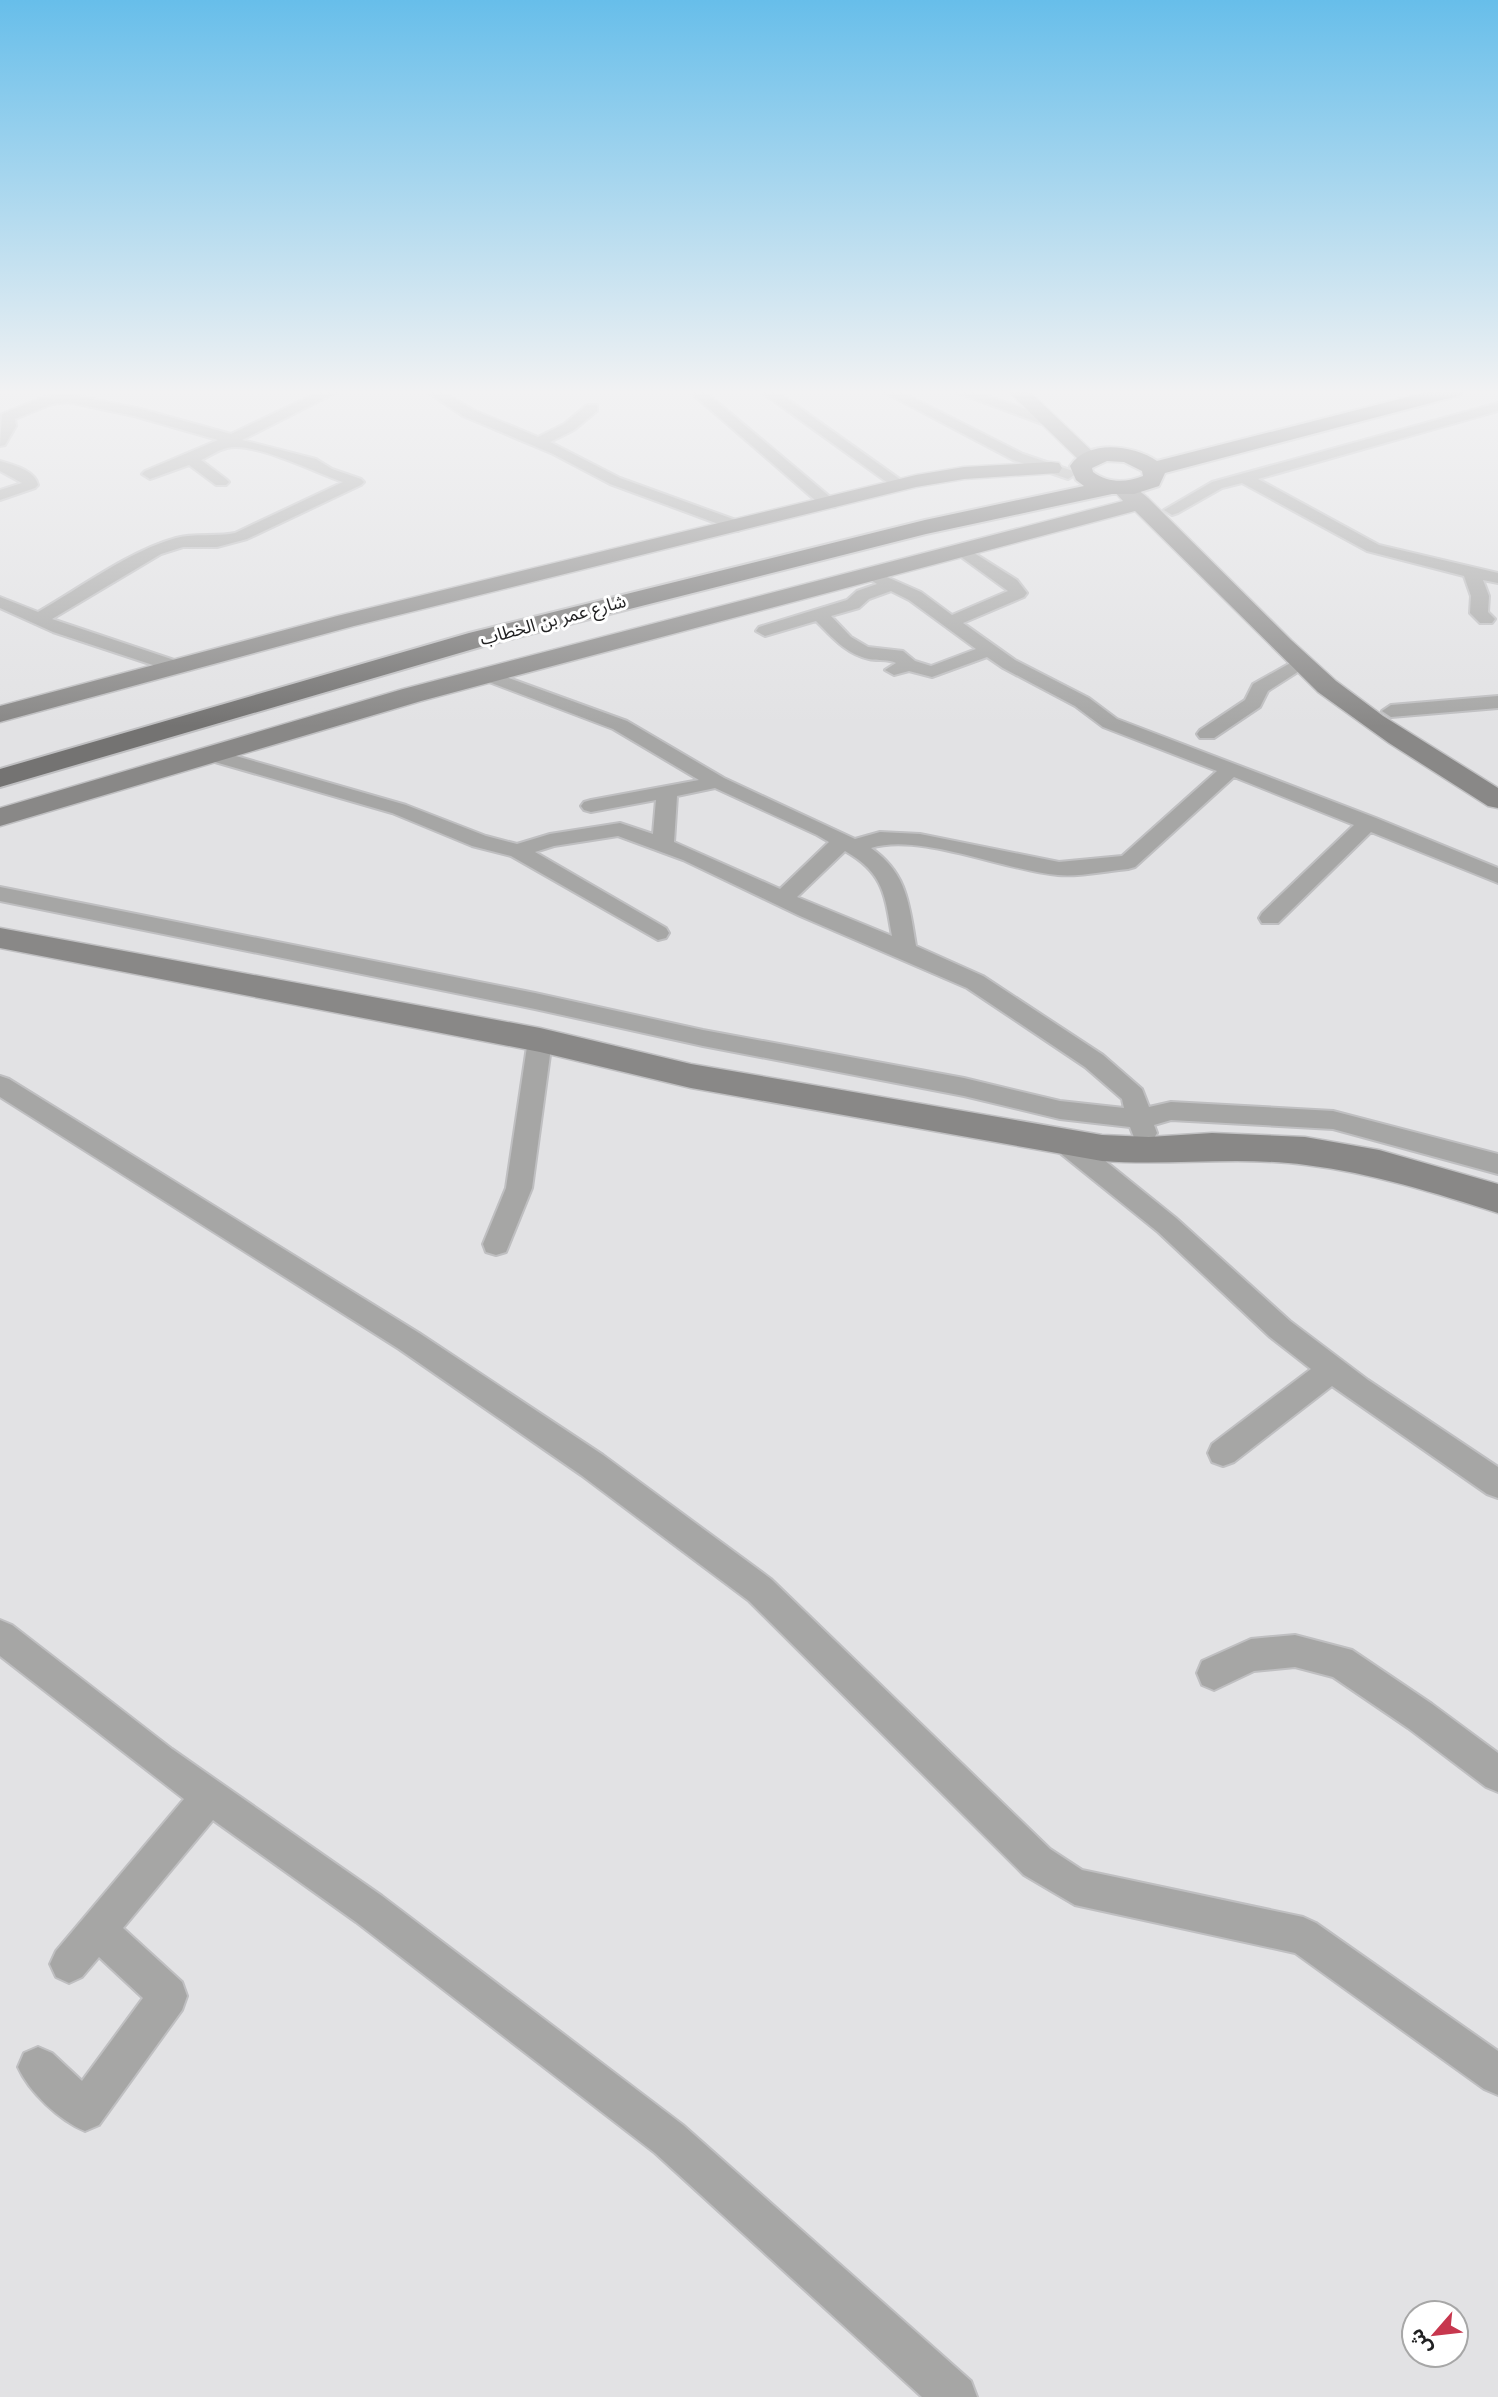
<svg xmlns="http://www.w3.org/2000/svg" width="1498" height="2397" font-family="Poppins,'Noto Sans Arabic',sans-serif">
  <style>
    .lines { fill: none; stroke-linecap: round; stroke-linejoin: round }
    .street-casing { stroke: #bfbfc1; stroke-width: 4 }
    .secondary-casing { stroke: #bfbfc1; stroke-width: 3 }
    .primary-casing { stroke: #bfbfc1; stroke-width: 4 }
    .street { fill: #a6a6a5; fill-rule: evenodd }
    .secondary { fill: #898887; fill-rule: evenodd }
    .primary { fill: #747372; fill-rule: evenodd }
    .labels { text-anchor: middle; stroke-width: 6; stroke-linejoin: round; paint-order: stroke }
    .far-street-label { font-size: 18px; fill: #222223; stroke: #fff }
  </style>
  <rect width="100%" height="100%" fill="#e2e2e4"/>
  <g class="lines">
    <defs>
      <g id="street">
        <path d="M 321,391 L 339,391 L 242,440 L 316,459 L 332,469 L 361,479 L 364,482 L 361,485 L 247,539 L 217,547 L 183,547 L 161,554 L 52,619 L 183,663 L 186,667 L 183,671 L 171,671 L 53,632 L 0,608 L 0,597 L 38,612 C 80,588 129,551 176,538 C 195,533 216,537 235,533 L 343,482 C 316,473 253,441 227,448 C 218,450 210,456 201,460 L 226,479 L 229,482 L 226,485 L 216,485 L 189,465 L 150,479 L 142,474 L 145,471 L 218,440 L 134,416 L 68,402 L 52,404 L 15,419 L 16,426 L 5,445 L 0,446 L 2,414 L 44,397 L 68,394 L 141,409 L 231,434 Z"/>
        <polygon points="426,391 442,391 473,410 538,437 564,424 587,405 597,405 597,411 574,430 550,442 620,478 744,523 746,526 738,531 732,529 610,484 553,454 463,416"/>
        <polygon points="689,391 704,391 835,501 837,504 835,507 823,507"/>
        <polygon points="760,391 776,391 908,485 900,490 895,488"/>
        <polygon points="882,391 899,391 1023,454 1073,471 1076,474 1068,479 1013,460"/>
        <polygon points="953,391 973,391 1052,418 1054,421 1047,425 1042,424"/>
        <polygon points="1498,403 1498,411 1258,479 1379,545 1498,573 1498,583 1483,580 1489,596 1488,612 1495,619 1492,623 1480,623 1470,613 1471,596 1464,576 1367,551 1242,483 1222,488 1178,513 1172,515 1164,510 1212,482"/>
        <path d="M 0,461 C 13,465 35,470 38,485 L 35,488 L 0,500 L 0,490 L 22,483 L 0,471 Z"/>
        <path d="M 963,546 L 1017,580 L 1027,593 L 1024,597 L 963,623 L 1015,660 L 1089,698 L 1117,719 L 1376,818 L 1498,868 L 1498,883 L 1371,832 L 1278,923 L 1262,923 L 1259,918 L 1262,913 L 1354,825 L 1234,777 L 1135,867 L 1128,869 C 1106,871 1080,877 1058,875 C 1006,871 919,832 871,848 C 908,874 909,905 916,946 L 983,976 L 1103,1055 L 1142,1089 L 1149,1107 L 1171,1102 L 1333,1111 L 1498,1154 L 1498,1174 L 1333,1129 L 1171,1120 L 1154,1125 L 1157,1133 L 1153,1140 L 1144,1142 L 1135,1140 L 1130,1127 L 1060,1119 L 964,1096 L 703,1046 L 535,1009 L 0,901 L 0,887 L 535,993 L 703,1030 L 964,1078 L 1060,1101 L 1124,1108 L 1122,1099 L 1085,1067 L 967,988 L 800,916 L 683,860 L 618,836 L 554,846 L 535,852 L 666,928 L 669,933 L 666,938 L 658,940 L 511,856 L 472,846 L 392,813 L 201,758 L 198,754 L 208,748 L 215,750 L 406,805 L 486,836 L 517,844 L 550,834 L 620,823 L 653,834 L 656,800 L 591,812 L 584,810 L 581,806 L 584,802 L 591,800 L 699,780 L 613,729 L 481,679 L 478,675 L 481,671 L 487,670 L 627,721 L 724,778 L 855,839 L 880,832 L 920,834 L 1059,862 L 1122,856 L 1217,771 L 1103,727 L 1075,706 L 1003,668 L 987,657 L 932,677 L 909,671 L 894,675 L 885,670 L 896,663 C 889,659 878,661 869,659 C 846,654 832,637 816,621 L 765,636 L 756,631 L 759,627 L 847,600 L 857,591 L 877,584 L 863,575 L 871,570 L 921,592 L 952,615 L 1008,591 L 957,554 L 955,551 L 957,548 ZM 891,591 L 909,600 L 976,649 L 931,666 L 915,661 L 903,651 L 868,647 L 851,637 L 831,616 L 859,608 L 869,599 ZM 715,788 L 817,835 L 829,842 L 780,889 L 674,842 L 677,796 ZM 845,851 C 884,873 885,895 892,936 L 797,897 Z"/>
        <polygon points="1301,657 1310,662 1307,666 1268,691 1260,707 1214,738 1200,738 1197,734 1200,730 1245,700 1253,684"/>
        <polygon points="1498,696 1498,708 1391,717 1382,711 1391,705"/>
        <polygon points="540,1032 548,1034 552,1040 532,1188 506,1252 496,1255 486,1252 483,1244 506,1188 528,1040 532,1034"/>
        <polygon points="0,1076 9,1079 419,1333 603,1455 771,1579 1050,1849 1082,1870 1303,1917 1316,1923 1498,2051 1498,2095 1484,2089 1295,1953 1075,1905 1024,1875 749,1601 581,1475 399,1349 0,1097"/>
        <polygon points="1064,1132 1073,1135 1176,1218 1290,1321 1368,1380 1498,1467 1498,1498 1487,1494 1332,1386 1234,1462 1223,1466 1212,1462 1208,1453 1212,1444 1311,1369 1270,1337 1158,1232 1055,1149 1051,1142 1055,1135"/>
        <path d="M 0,1620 L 12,1625 L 172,1749 L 382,1896 L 683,2125 L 971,2381 L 977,2397 L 922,2397 L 655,2153 L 356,1922 L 213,1820 L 123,1928 L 182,1982 L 187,1996 L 182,2010 L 99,2125 L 85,2131 C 60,2121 29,2092 18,2067 L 24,2053 L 38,2047 L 52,2053 L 82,2081 L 143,1998 L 99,1957 L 82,1977 L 69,1983 L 56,1977 L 50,1964 L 56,1951 L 184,1799 L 0,1656 Z"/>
        <polygon points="1295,1635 1352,1650 1432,1704 1498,1753 1498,1792 1486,1787 1408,1728 1333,1677 1295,1667 1254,1671 1214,1690 1202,1685 1197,1673 1202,1661 1251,1639"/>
      </g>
      <g id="secondary">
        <polygon points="1008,391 1029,391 1096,455 1100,459 1096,463 1082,463"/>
        <polygon points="1051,462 1059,463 1062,468 1059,473 964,479 916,487 354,626 0,722 0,706 337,616 916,475 964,467"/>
        <polygon points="1122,481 1130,483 1148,498 1291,640 1336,681 1383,716 1498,788 1498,808 1488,806 1389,743 1318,692 1135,511 421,701 0,826 0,808 403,689 1123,501 1111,488 1114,483"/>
        <path d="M 0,928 L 540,1028 L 691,1064 L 1102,1135 L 1149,1137 L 1212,1133 L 1305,1137 L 1379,1150 L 1498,1184 L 1498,1213 C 1435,1193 1372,1173 1306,1165 C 1238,1156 1170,1166 1102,1161 L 691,1088 L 540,1052 L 0,948 Z"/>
      </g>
      <path id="primary" d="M 1431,391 L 1464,391 L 1461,395 L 1165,473 L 1159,486 L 1134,494 L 1112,494 L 926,534 L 487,645 L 0,787 L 0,769 L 469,633 L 925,520 L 1084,486 L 1076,480 L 1070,466 C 1088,439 1133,445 1157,461 ZM 1107,461 L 1124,462 L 1142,471 L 1143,476 C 1126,483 1108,483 1093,472 L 1092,468 Z"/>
    </defs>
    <use href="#street" class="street-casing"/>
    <use href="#secondary" class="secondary-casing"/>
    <use href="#primary" class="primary-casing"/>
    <use href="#street" class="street"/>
    <use href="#secondary" class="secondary"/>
    <use href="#primary" class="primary"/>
  </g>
  <linearGradient id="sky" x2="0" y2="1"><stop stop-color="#67beea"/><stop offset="0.54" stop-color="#f2f2f3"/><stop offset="1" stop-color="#f2f2f3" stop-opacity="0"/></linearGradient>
  <rect width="1498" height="726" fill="url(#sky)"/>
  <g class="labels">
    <g class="far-street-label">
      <text transform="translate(553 620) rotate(-15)" y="6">شارع عمر بن الخطاب</text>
    </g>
  </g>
  <g transform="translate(1435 2334) rotate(242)"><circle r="33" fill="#ffffff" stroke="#a7a7a7" stroke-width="2"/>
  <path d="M0-5L12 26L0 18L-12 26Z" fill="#c7374e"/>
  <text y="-10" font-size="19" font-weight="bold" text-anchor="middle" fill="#222223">ش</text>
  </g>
</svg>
